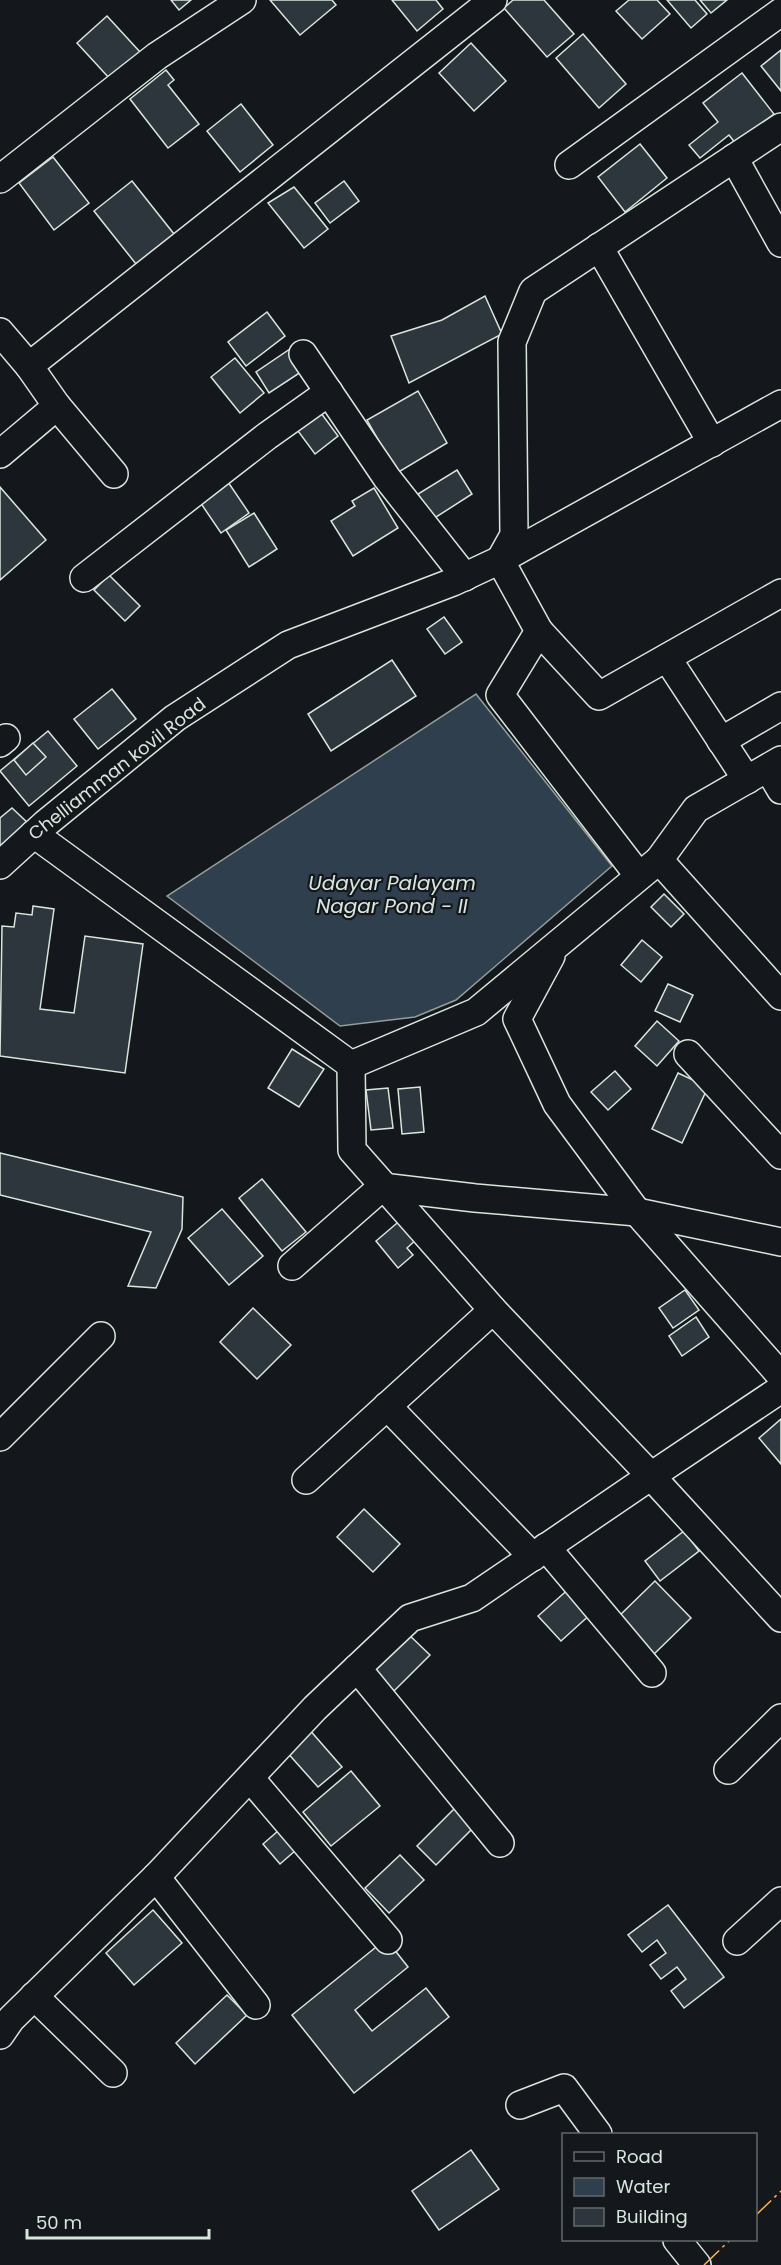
<svg xmlns="http://www.w3.org/2000/svg" width="781" height="2265" font-family="Poppins,sans-serif">
  <style>
    .water { fill: #2f3f4d; stroke: #939e99; stroke-width: 1.5 }
    .building { fill: #2c363c; stroke: #d8e6dc; stroke-width: 1.5 }
    .lines { fill: none; stroke-linecap: round; stroke-linejoin: round }
    .minor-casing { stroke: #d8e6dc; stroke-width: 30 }
    .minor { stroke: #14181c; stroke-width: 27 }
    .power { stroke: #ffb74d; stroke-width: 1.5; stroke-dasharray: 21 4.5 3 4.5; stroke-linecap: butt }
    .labels { text-anchor: middle; stroke-width: 4.5; stroke-linejoin: round; paint-order: stroke }
    .street-label { font-size: 18px; fill: #d8e6dc; stroke: #14181c }
    .water-label { font-size: 20px; font-style: italic; fill: #d8e6dc; stroke: #14181c }
  </style>
  <rect width="100%" height="100%" fill="#14181c"/>
  <polygon class="water" points="476,694 612,866 456,1000 415,1017 340,1026 167,896"/>
  <g class="building">
    <polygon points="171,0 191,0 179,10"/>
    <polygon points="270,0 332,0 336,5 300,35"/>
    <polygon points="392,0 436,0 443,9 417,31"/>
    <polygon points="513,0 544,0 574,34 547,57 504,8"/>
    <polygon points="629,0 657,0 670,14 642,39 616,11"/>
    <polygon points="667,0 695,0 707,14 691,28"/>
    <polygon points="700,0 727,0 711,13"/>
    <polygon points="107,16 140,52 110,79 77,43"/>
    <polygon points="583,34 626,84 599,108 556,58"/>
    <polygon points="471,43 506,81 474,111 439,73"/>
    <polygon points="781,50 781,91 761,66"/>
    <polygon points="166,70 174,80 168,85 199,124 168,148 130,99"/>
    <polygon points="742,73 774,114 736,144 729,135 700,158 689,145 718,122 703,103"/>
    <polygon points="241,104 273,145 240,172 207,131"/>
    <polygon points="640,144 667,178 625,212 598,177"/>
    <polygon points="53,157 89,203 54,230 19,183"/>
    <polygon points="132,181 174,234 136,264 94,211"/>
    <polygon points="344,181 359,201 330,223 315,203"/>
    <polygon points="294,187 328,229 304,248 268,203"/>
    <polygon points="485,296 502,334 409,383 391,336 442,320"/>
    <polygon points="267,312 285,336 246,366 228,342"/>
    <polygon points="290,349 304,370 269,393 256,372"/>
    <polygon points="235,358 264,393 240,413 211,377"/>
    <polygon points="418,391 447,443 397,473 367,420"/>
    <polygon points="318,409 338,436 315,454 295,427"/>
    <polygon points="457,470 472,494 433,519 418,494"/>
    <polygon points="228,482 249,513 221,533 200,502"/>
    <polygon points="0,487 46,540 0,580"/>
    <polygon points="374,488 398,528 353,556 331,521 355,506 352,501"/>
    <polygon points="254,513 277,549 249,567 226,530"/>
    <polygon points="109,575 140,606 125,621 94,590"/>
    <polygon points="444,617 462,642 445,654 427,629"/>
    <polygon points="392,660 416,696 331,751 308,714"/>
    <polygon points="112,689 136,719 98,749 74,719"/>
    <polygon points="48,731 77,766 29,806 0,771"/>
    <polygon points="33,743 46,757 26,775 14,760"/>
    <polygon points="12,808 30,825 0,848 0,818"/>
    <polygon points="664,894 684,914 671,927 651,907"/>
    <polygon points="33,906 54,909 40,1009 74,1013 85,936 143,944 125,1073 0,1056 2,926 14,927 16,913 32,915"/>
    <polygon points="642,940 662,957 641,982 621,965"/>
    <polygon points="668,984 693,995 680,1022 655,1011"/>
    <polygon points="657,1021 679,1041 657,1066 635,1046"/>
    <polygon points="292,1049 324,1069 299,1107 268,1088"/>
    <polygon points="615,1071 631,1089 608,1110 591,1092"/>
    <polygon points="678,1073 708,1087 682,1143 652,1129"/>
    <polygon points="420,1087 424,1132 402,1134 398,1089"/>
    <polygon points="388,1088 393,1128 371,1130 366,1090"/>
    <polygon points="0,1153 183,1197 182,1229 156,1288 128,1286 151,1232 0,1195"/>
    <polygon points="262,1179 306,1232 282,1251 239,1198"/>
    <polygon points="222,1209 263,1256 229,1285 188,1238"/>
    <polygon points="403,1218 419,1237 407,1248 413,1255 398,1268 376,1241"/>
    <polygon points="685,1290 699,1310 673,1328 659,1308"/>
    <polygon points="253,1308 291,1345 257,1379 220,1342"/>
    <polygon points="696,1317 709,1337 682,1356 669,1336"/>
    <polygon points="781,1419 781,1464 759,1438"/>
    <polygon points="364,1509 400,1544 373,1572 337,1537"/>
    <polygon points="684,1531 699,1551 660,1581 645,1561"/>
    <polygon points="655,1581 691,1618 652,1656 616,1619"/>
    <polygon points="571,1587 593,1612 561,1641 538,1616"/>
    <polygon points="406,1632 430,1655 394,1691 371,1667"/>
    <polygon points="308,1728 342,1767 318,1787 285,1750"/>
    <polygon points="351,1771 380,1806 331,1846 303,1812"/>
    <polygon points="455,1808 474,1827 436,1865 417,1846"/>
    <polygon points="286,1824 304,1843 280,1864 263,1844"/>
    <polygon points="400,1855 424,1880 389,1913 365,1888"/>
    <polygon points="668,1905 724,1977 684,2008 671,1991 686,1979 677,1967 661,1979 650,1965 666,1953 657,1940 642,1952 628,1935"/>
    <polygon points="153,1910 182,1943 134,1985 106,1953"/>
    <polygon points="386,1939 408,1967 355,2010 372,2031 426,1988 449,2017 354,2093 292,2015"/>
    <polygon points="227,1995 247,2015 195,2064 176,2043"/>
    <polygon points="471,2150 499,2189 439,2230 412,2191"/>
  </g>
  <g class="lines">
    <defs>
      <g id="minor">
        <polyline points="734,158 781,243"/>
        <polyline points="569,165 781,12"/>
        <polyline points="0,179 157,56 242,0"/>
        <polyline points="599,247 712,443"/>
        <polyline points="0,332 29,366 493,0"/>
        <polyline points="303,354 387,478 465,577"/>
        <polyline points="29,366 57,406 114,474"/>
        <polyline points="0,454 57,406"/>
        <polyline points="500,560 514,535 512,342 533,291 781,127"/>
        <polyline points="500,560 539,631 500,695 639,876"/>
        <polyline points="84,578 267,436 329,392"/>
        <polyline points="539,631 599,696 781,593"/>
        <polyline points="667,658 747,780"/>
        <polyline points="721,741 781,706"/>
        <polyline points="0,743 6,738"/>
        <polyline points="768,768 781,790"/>
        <polyline points="34,834 351,1065"/>
        <polyline points="659,860 696,809 781,760"/>
        <polyline points="0,865 45,824 175,718 288,645 453,582 500,560 781,404"/>
        <polyline points="551,956 517,1019 557,1104 637,1212 781,1376"/>
        <polyline points="781,996 659,860 476,1012 351,1065 352,1150 493,1310 651,1476 781,1389"/>
        <polyline points="688,1054 781,1155"/>
        <polyline points="292,1266 382,1187 475,1198 637,1212 781,1242"/>
        <polyline points="387,1406 533,1557"/>
        <polyline points="0,1437 101,1336"/>
        <polyline points="306,1480 493,1310"/>
        <polyline points="546,1547 652,1673"/>
        <polyline points="357,1668 500,1843"/>
        <polyline points="728,1770 781,1718"/>
        <polyline points="250,1778 388,1940"/>
        <polyline points="156,1877 256,2005"/>
        <polyline points="737,1941 781,1901"/>
        <polyline points="34,1996 113,2073"/>
        <polyline points="0,2035 11,2019 156,1877 315,1708 410,1618 472,1598 651,1476 781,1618"/>
        <polyline points="520,2105 564,2088 598,2134"/>
        <polyline points="677,2240 697,2265"/>
      </g>
    </defs>
    <use href="#minor" class="minor-casing"/>
    <use href="#minor" class="minor"/>
    <g class="power">
      <polyline points="756,2215 781,2191"/>
      <polyline points="704,2265 730,2240"/>
    </g>
  </g>
  <g class="labels">
    <g class="street-label">
      <text transform="translate(117 769) rotate(-38)" y="6">Chelliamman kovil Road</text>
    </g>
    <g class="water-label">
      <text x="392" y="890">Udayar Palayam<tspan x="392" dy="23">Nagar Pond - II</tspan></text>
    </g>
  </g>
  <rect x="562" y="2133" width="195" height="108" fill="#14181c" stroke="#626a69" stroke-width="1.5"/>
  <rect x="574" y="2152" width="30" height="9" fill="#14181c" stroke="#626a69" stroke-width="1.5"/>
  <text x="616" y="2163" font-size="18" fill="#d8e6dc">Road</text>
  <rect x="574" y="2178" width="30" height="18" fill="#2f3f4d" stroke="#626a69" stroke-width="1.5"/>
  <text x="616" y="2193" font-size="18" fill="#d8e6dc">Water</text>
  <rect x="574" y="2208" width="30" height="18" fill="#2c363c" stroke="#626a69" stroke-width="1.5"/>
  <text x="616" y="2223" font-size="18" fill="#d8e6dc">Building</text>
  <path d="M27 2229v9h182v-9" fill="none" stroke="#d8e6dc" stroke-width="3"/>
  <text x="36" y="2229" font-size="18" fill="#d8e6dc" stroke="#14181c" stroke-width="4.5" paint-order="stroke">50 m</text>
</svg>
